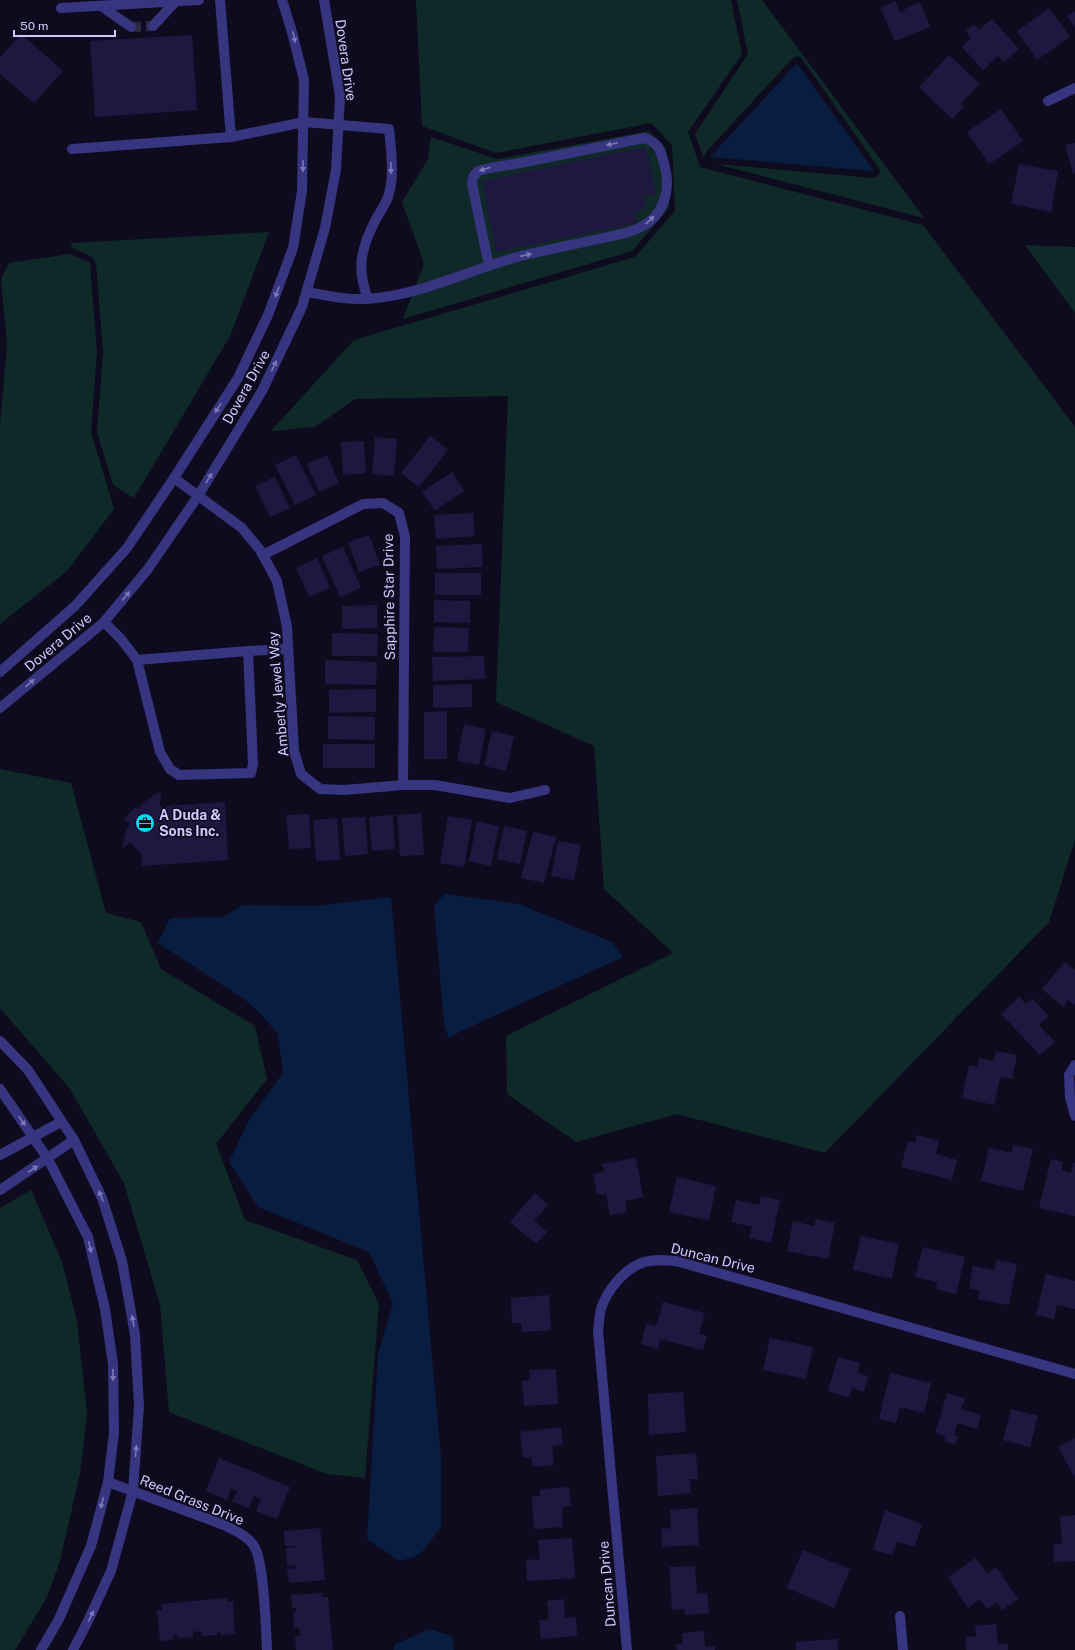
<svg xmlns="http://www.w3.org/2000/svg" width="1075" height="1650" font-family="'Public Sans',sans-serif">
  <style>
    .green { fill: #0e2928 }
    .water { fill: #091d40 }
    .building { fill: #1f1740 }
    .lines { fill: none; stroke-linecap: round; stroke-linejoin: round }
    .minor-tunnel { stroke: #2c2841; stroke-width: 10; stroke-dasharray: 10 5; stroke-linecap: butt }
    .minor { stroke: #373480; stroke-width: 10 }
    .oneway { fill: #7b77b9 }
    .labels { text-anchor: middle; stroke-width: 3.5; stroke-linejoin: round; paint-order: stroke }
    .street-label { font-size: 14px; fill: #cfc9ff; stroke: #0f0b1f }
    .poi-label { font-size: 14px; font-weight: bold; fill: #cfc9ff; stroke: #0f0b1f; text-anchor: start }
  </style>
  <rect width="100%" height="100%" fill="#0f0b1f"/>
  <g class="green">
    <polygon points="416,0 731,0 742,54 688,132 700,167 923,225 1075,427 1075,840 1049,922 825,1153 677,1114 576,1142 507,1094 506,1036 673,953 604,889 594,746 496,702 508,396 355,399 315,427 271,431 354,340 635,257 675,211 672,145 651,123 496,153 422,126"/>
    <polygon points="737,0 762,0 924,218 716,164 873,178 879,175 880,171 878,167 802,59 798,56 793,58 706,152 704,158 706,162 705,161 695,134 748,54"/>
    <polygon points="649,131 666,148 669,208 632,251 403,319 424,264 402,202 428,159 431,137 497,159"/>
    <polygon points="269,232 230,336 134,498 113,485 97,432 103,352 96,263 92,257 72,248 71,243"/>
    <polygon points="1025,245 1075,247 1075,313"/>
    <polygon points="70,254 90,263 97,353 91,432 114,509 67,571 0,624 0,425 7,344 1,279 9,263"/>
    <polygon points="0,769 71,783 106,913 141,922 161,969 255,1026 267,1079 216,1144 245,1220 357,1260 379,1304 365,1478 327,1474 169,1412 160,1305 124,1183 70,1089 0,1008"/>
    <polygon points="31,1190 62,1262 77,1321 87,1414 80,1473 60,1561 47,1597 15,1650 0,1650 0,1208"/>
  </g>
  <g class="water">
    <polygon points="797,63 874,171 710,157"/>
    <polygon points="444,894 519,904 612,942 623,957 459,1032 449,1039 444,1024 434,906"/>
    <polygon points="391,897 441,1458 441,1527 424,1550 414,1557 399,1561 367,1539 378,1354 393,1303 369,1252 258,1207 229,1162 249,1120 283,1073 278,1034 260,1013 244,999 158,943 170,918 222,917 243,905 315,906"/>
    <polygon points="429,1629 452,1636 454,1650 394,1650 394,1645"/>
  </g>
  <g class="building">
    <polygon points="895,1 900,13 905,11 904,9 920,2 930,27 895,41 880,8"/>
    <polygon points="1049,8 1070,37 1037,60 1017,31"/>
    <polygon points="1075,11 1075,28 1067,16"/>
    <polygon points="992,19 1019,49 1004,62 998,56 983,70 962,47 971,38 966,31 974,24 979,30"/>
    <polygon points="21,34 63,71 34,103 0,74 0,58"/>
    <polygon points="192,35 197,110 95,117 90,41"/>
    <polygon points="949,55 980,84 960,104 964,107 952,119 919,87"/>
    <polygon points="1001,109 1023,141 989,164 967,132"/>
    <polygon points="1075,143 1075,173 1073,174 1065,145"/>
    <polygon points="646,147 656,194 643,196 646,209 634,211 637,223 496,252 482,181"/>
    <polygon points="1019,164 1058,171 1051,212 1011,204"/>
    <polygon points="430,436 448,450 419,487 401,473"/>
    <polygon points="375,437 397,439 394,476 372,474"/>
    <polygon points="364,441 366,473 343,475 341,442"/>
    <polygon points="296,455 316,495 295,505 275,465"/>
    <polygon points="327,455 339,483 319,492 307,464"/>
    <polygon points="452,472 464,491 435,511 422,492"/>
    <polygon points="275,477 290,508 270,517 255,486"/>
    <polygon points="473,513 475,536 436,539 434,515"/>
    <polygon points="369,535 380,565 359,572 348,542"/>
    <polygon points="482,544 483,567 437,569 436,546"/>
    <polygon points="343,547 361,588 340,597 322,556"/>
    <polygon points="317,558 330,588 309,597 296,568"/>
    <rect x="435" y="573" width="46" height="22"/>
    <polygon points="434,600 470,601 470,623 434,622"/>
    <polygon points="377,605 377,628 342,629 342,606"/>
    <polygon points="434,627 469,628 468,652 433,652"/>
    <polygon points="332,633 378,634 377,656 332,656"/>
    <polygon points="484,656 485,679 433,681 432,657"/>
    <polygon points="325,660 377,662 376,685 325,684"/>
    <polygon points="472,684 472,707 433,708 433,685"/>
    <polygon points="376,689 376,712 329,713 329,690"/>
    <polygon points="447,711 447,759 424,759 424,712"/>
    <polygon points="328,716 375,717 375,740 328,739"/>
    <polygon points="464,724 486,729 479,765 457,761"/>
    <polygon points="492,731 514,736 506,771 484,766"/>
    <rect x="323" y="744" width="52" height="24"/>
    <polygon points="158,792 161,794 160,805 166,809 166,806 225,802 228,860 142,866 141,854 131,843 122,848 126,832 130,823 124,819 135,807 139,809 144,802"/>
    <polygon points="421,813 424,855 400,856 397,815"/>
    <polygon points="309,814 311,848 289,849 286,815"/>
    <polygon points="393,815 395,849 372,851 369,817"/>
    <polygon points="448,816 472,820 464,867 440,863"/>
    <polygon points="365,817 368,854 345,856 342,818"/>
    <polygon points="337,818 340,860 316,861 313,820"/>
    <polygon points="477,821 499,826 491,866 469,861"/>
    <polygon points="504,826 527,831 520,864 497,859"/>
    <polygon points="533,832 556,837 544,883 521,878"/>
    <polygon points="558,841 581,845 574,880 551,876"/>
    <polygon points="1065,962 1075,970 1075,1004 1074,1005 1068,1000 1063,1007 1042,989"/>
    <polygon points="1019,997 1026,1004 1032,998 1049,1016 1039,1025 1055,1042 1040,1055 1001,1014"/>
    <polygon points="996,1051 1017,1055 1012,1079 1000,1077 994,1105 962,1098 969,1065 977,1067 979,1058 994,1061"/>
    <polygon points="917,1135 939,1141 936,1154 957,1160 952,1180 901,1167 908,1141 915,1143"/>
    <polygon points="1013,1145 1033,1149 1023,1191 981,1181 989,1148 1012,1153"/>
    <polygon points="636,1158 643,1197 625,1201 627,1212 610,1215 606,1194 597,1195 593,1174 604,1172 602,1164"/>
    <polygon points="1051,1159 1063,1162 1061,1170 1071,1173 1073,1163 1075,1163 1075,1216 1039,1208"/>
    <polygon points="677,1177 716,1186 709,1220 669,1212"/>
    <polygon points="535,1193 548,1205 534,1221 547,1232 536,1244 510,1222"/>
    <polygon points="761,1196 780,1200 771,1243 749,1238 752,1227 731,1222 736,1200 759,1205"/>
    <polygon points="816,1219 835,1223 828,1259 787,1251 793,1221 814,1226"/>
    <polygon points="861,1236 899,1244 892,1279 853,1270"/>
    <polygon points="923,1247 965,1257 956,1294 936,1289 937,1282 915,1277"/>
    <polygon points="996,1260 1017,1264 1009,1305 978,1299 980,1290 969,1288 973,1266 994,1270"/>
    <polygon points="1046,1274 1075,1281 1075,1309 1057,1305 1054,1319 1036,1315"/>
    <polygon points="549,1295 551,1330 522,1332 521,1323 512,1323 511,1298"/>
    <polygon points="663,1302 705,1313 699,1334 707,1336 703,1350 660,1339 658,1349 641,1344 646,1324 656,1326"/>
    <polygon points="770,1338 813,1347 806,1379 763,1370"/>
    <polygon points="838,1357 860,1363 858,1373 868,1376 864,1392 852,1388 849,1398 828,1391"/>
    <polygon points="556,1369 558,1404 524,1406 522,1381 530,1380 529,1370"/>
    <polygon points="890,1373 931,1383 924,1413 900,1407 896,1423 879,1419"/>
    <polygon points="683,1392 686,1432 649,1435 648,1394"/>
    <polygon points="947,1393 965,1398 961,1409 981,1415 977,1429 957,1423 954,1435 958,1436 955,1444 944,1441 946,1436 935,1433"/>
    <polygon points="1011,1409 1038,1416 1030,1447 1003,1440"/>
    <polygon points="561,1427 563,1444 552,1446 554,1465 533,1467 531,1457 523,1458 520,1432"/>
    <polygon points="1075,1438 1075,1478 1058,1447"/>
    <polygon points="696,1453 698,1479 690,1479 691,1493 658,1496 656,1456"/>
    <polygon points="219,1458 290,1487 277,1519 256,1511 261,1499 254,1496 249,1508 232,1502 237,1491 231,1488 227,1500 206,1491"/>
    <polygon points="569,1487 571,1506 562,1507 563,1527 534,1529 532,1497 540,1496 540,1489"/>
    <polygon points="697,1508 699,1545 662,1547 661,1529 671,1528 670,1510"/>
    <polygon points="885,1510 922,1524 915,1547 897,1542 892,1555 873,1550"/>
    <polygon points="1075,1515 1075,1561 1054,1562 1053,1545 1062,1544 1060,1517"/>
    <polygon points="320,1528 325,1580 289,1583 287,1569 297,1568 296,1565 287,1566 286,1548 296,1547 296,1546 285,1546 284,1531"/>
    <polygon points="572,1538 575,1578 527,1581 526,1560 540,1559 538,1540"/>
    <polygon points="803,1550 850,1569 834,1608 787,1588"/>
    <polygon points="976,1558 987,1574 996,1567 1018,1599 1002,1610 997,1602 987,1609 980,1599 968,1608 948,1577"/>
    <polygon points="695,1566 697,1594 707,1593 709,1613 685,1615 685,1609 672,1610 669,1567"/>
    <polygon points="322,1593 322,1597 328,1597 333,1650 296,1650 295,1636 300,1636 299,1628 294,1628 293,1613 296,1612 296,1608 292,1608 291,1595"/>
    <polygon points="227,1598 227,1602 233,1601 235,1634 221,1635 221,1631 217,1632 217,1635 201,1636 201,1631 193,1632 193,1637 178,1638 177,1635 173,1635 173,1640 160,1641 157,1610 162,1610 161,1604"/>
    <polygon points="564,1599 565,1618 576,1617 577,1636 541,1639 539,1620 549,1619 547,1601"/>
    <polygon points="996,1624 998,1644 1008,1644 1008,1650 966,1650 965,1637 976,1636 975,1626"/>
    <polygon points="704,1631 705,1647 715,1646 715,1650 677,1650 676,1644 683,1644 682,1633"/>
    <polygon points="837,1639 838,1650 796,1650 796,1642"/>
  </g>
  <g class="lines">
    <polyline class="minor-tunnel" points="131,27 153,26"/>
    <g class="minor">
      <polyline points="220,0 231,137"/>
      <polyline points="101,6 131,27"/>
      <polyline points="61,8 199,0"/>
      <polyline points="153,26 176,1"/>
      <polyline points="1048,101 1075,88"/>
      <path d="M 72,149 L 231,137 L 304,122 L 389,129 C 391,151 395,176 388,197 C 385,205 380,212 376,219 C 361,248 356,268 368,299"/>
      <path d="M 307,292 C 325,295 344,300 363,299 C 418,297 468,270 521,256 C 546,250 572,245 598,239 C 616,235 634,233 649,222 C 666,209 670,186 665,167 C 660,151 661,144 644,138 L 515,164 L 490,168 L 478,171 L 473,177 L 472,184 L 489,266"/>
      <polyline points="174,478 242,528 260,550 277,581 287,627 294,751 301,774 320,789 344,790 403,785 435,785 510,798 545,790"/>
      <polyline points="263,555 363,504 383,503 399,513 405,537 403,785"/>
      <polyline points="104,622 121,639 137,660 160,752 170,769 179,775 251,773 253,764 248,651 288,649"/>
      <polyline points="137,660 248,651"/>
      <polyline points="0,672 75,606 127,548 174,478 238,378 268,315 293,248 302,191 304,80 292,32 282,0"/>
      <polyline points="0,708 104,622 148,569 198,496 262,391 302,307 325,228 336,170 340,96 324,0"/>
      <polyline points="0,1041 28,1070 74,1140 102,1198 122,1261 135,1335 139,1406 133,1491 111,1571 88,1621 73,1650"/>
      <polyline points="1075,1065 1069,1075 1070,1097 1075,1116"/>
      <polyline points="0,1089 48,1159 88,1237 105,1309 113,1364 114,1433 108,1482 91,1546 59,1619 41,1650"/>
      <polyline points="0,1155 61,1122"/>
      <polyline points="0,1190 74,1140"/>
      <path d="M 108,1482 L 224,1525 C 235,1531 247,1535 254,1546 C 264,1561 266,1629 267,1650"/>
      <polyline points="900,1616 903,1650"/>
      <path d="M 627,1650 L 598,1331 C 599,1324 599,1316 601,1309 C 607,1290 624,1269 644,1262 C 655,1259 665,1260 676,1261 L 1075,1374"/>
    </g>
  </g>
  <defs><path id="oneway-solid" d="M-6-.8H1V-3.2L6.5 0L1 3.2V.8H-6Z"/></defs>
  <g class="oneway">
    <use href="#oneway-solid" transform="translate(294 37) rotate(76)"/>
    <use href="#oneway-solid" transform="translate(612 144) rotate(168)"/>
    <use href="#oneway-solid" transform="translate(303 166) rotate(91)"/>
    <use href="#oneway-solid" transform="translate(391 168) rotate(90)"/>
    <use href="#oneway-solid" transform="translate(485 169) rotate(162)"/>
    <use href="#oneway-solid" transform="translate(650 220) rotate(-43)"/>
    <use href="#oneway-solid" transform="translate(526 255) rotate(-13)"/>
    <use href="#oneway-solid" transform="translate(277 292) rotate(110)"/>
    <use href="#oneway-solid" transform="translate(274 366) rotate(-65)"/>
    <use href="#oneway-solid" transform="translate(218 408) rotate(122)"/>
    <use href="#oneway-solid" transform="translate(209 478) rotate(-59)"/>
    <use href="#oneway-solid" transform="translate(126 596) rotate(-49)"/>
    <use href="#oneway-solid" transform="translate(30 683) rotate(-40)"/>
    <use href="#oneway-solid" transform="translate(22 1121) rotate(55)"/>
    <use href="#oneway-solid" transform="translate(33 1169) rotate(-33)"/>
    <use href="#oneway-solid" transform="translate(101 1196) rotate(-113)"/>
    <use href="#oneway-solid" transform="translate(90 1247) rotate(76)"/>
    <use href="#oneway-solid" transform="translate(133 1321) rotate(-100)"/>
    <use href="#oneway-solid" transform="translate(113 1375) rotate(89)"/>
    <use href="#oneway-solid" transform="translate(136 1451) rotate(-85)"/>
    <use href="#oneway-solid" transform="translate(102 1503) rotate(105)"/>
    <use href="#oneway-solid" transform="translate(91 1616) rotate(-65)"/>
  </g>
  <defs>
    <symbol id="office-disc" viewBox="-11 -11 22 22"><circle r="9.5" fill="#00dbf4" stroke="#0f0b1f"/><path d="M-6-3h4V-5.5h4V-3h4V5H-6ZM-1-4.5V-3h2v-1.5ZM-6 0V1H6V0Z" fill="#111"/></symbol>
  </defs>
  <g fill-rule="evenodd">
    <use href="#office-disc" x="134" y="812" width="22" height="22"/>
  </g>
  <g class="labels">
    <g class="street-label">
      <text transform="translate(346 60) rotate(82)" y="5">Dovera Drive</text>
      <text transform="translate(246 387) rotate(-61)" y="5">Dovera Drive</text>
      <text transform="translate(389 597) rotate(-91)" y="5">Sapphire Star Drive</text>
      <text transform="translate(58 642) rotate(-40)" y="5">Dovera Drive</text>
      <text transform="translate(278 694) rotate(-95)" y="5">Amberly Jewel Way</text>
      <text transform="translate(713 1258) rotate(14)" y="5">Duncan Drive</text>
      <text transform="translate(192 1500) rotate(22)" y="5">Reed Grass Drive</text>
      <text transform="translate(607 1584) rotate(-95)" y="5">Duncan Drive</text>
    </g>
    <g class="poi-label">
      <text x="159" y="820">A Duda &amp;<tspan x="159" dy="16">Sons Inc.</tspan></text>
    </g>
  </g>
  <path d="M14 30v6h101v-6" fill="none" stroke="#cfc9ff" stroke-width="2"/>
  <text x="20" y="30" font-size="12" fill="#cfc9ff" stroke="#0f0b1f" stroke-width="3" paint-order="stroke">50 m</text>
</svg>
